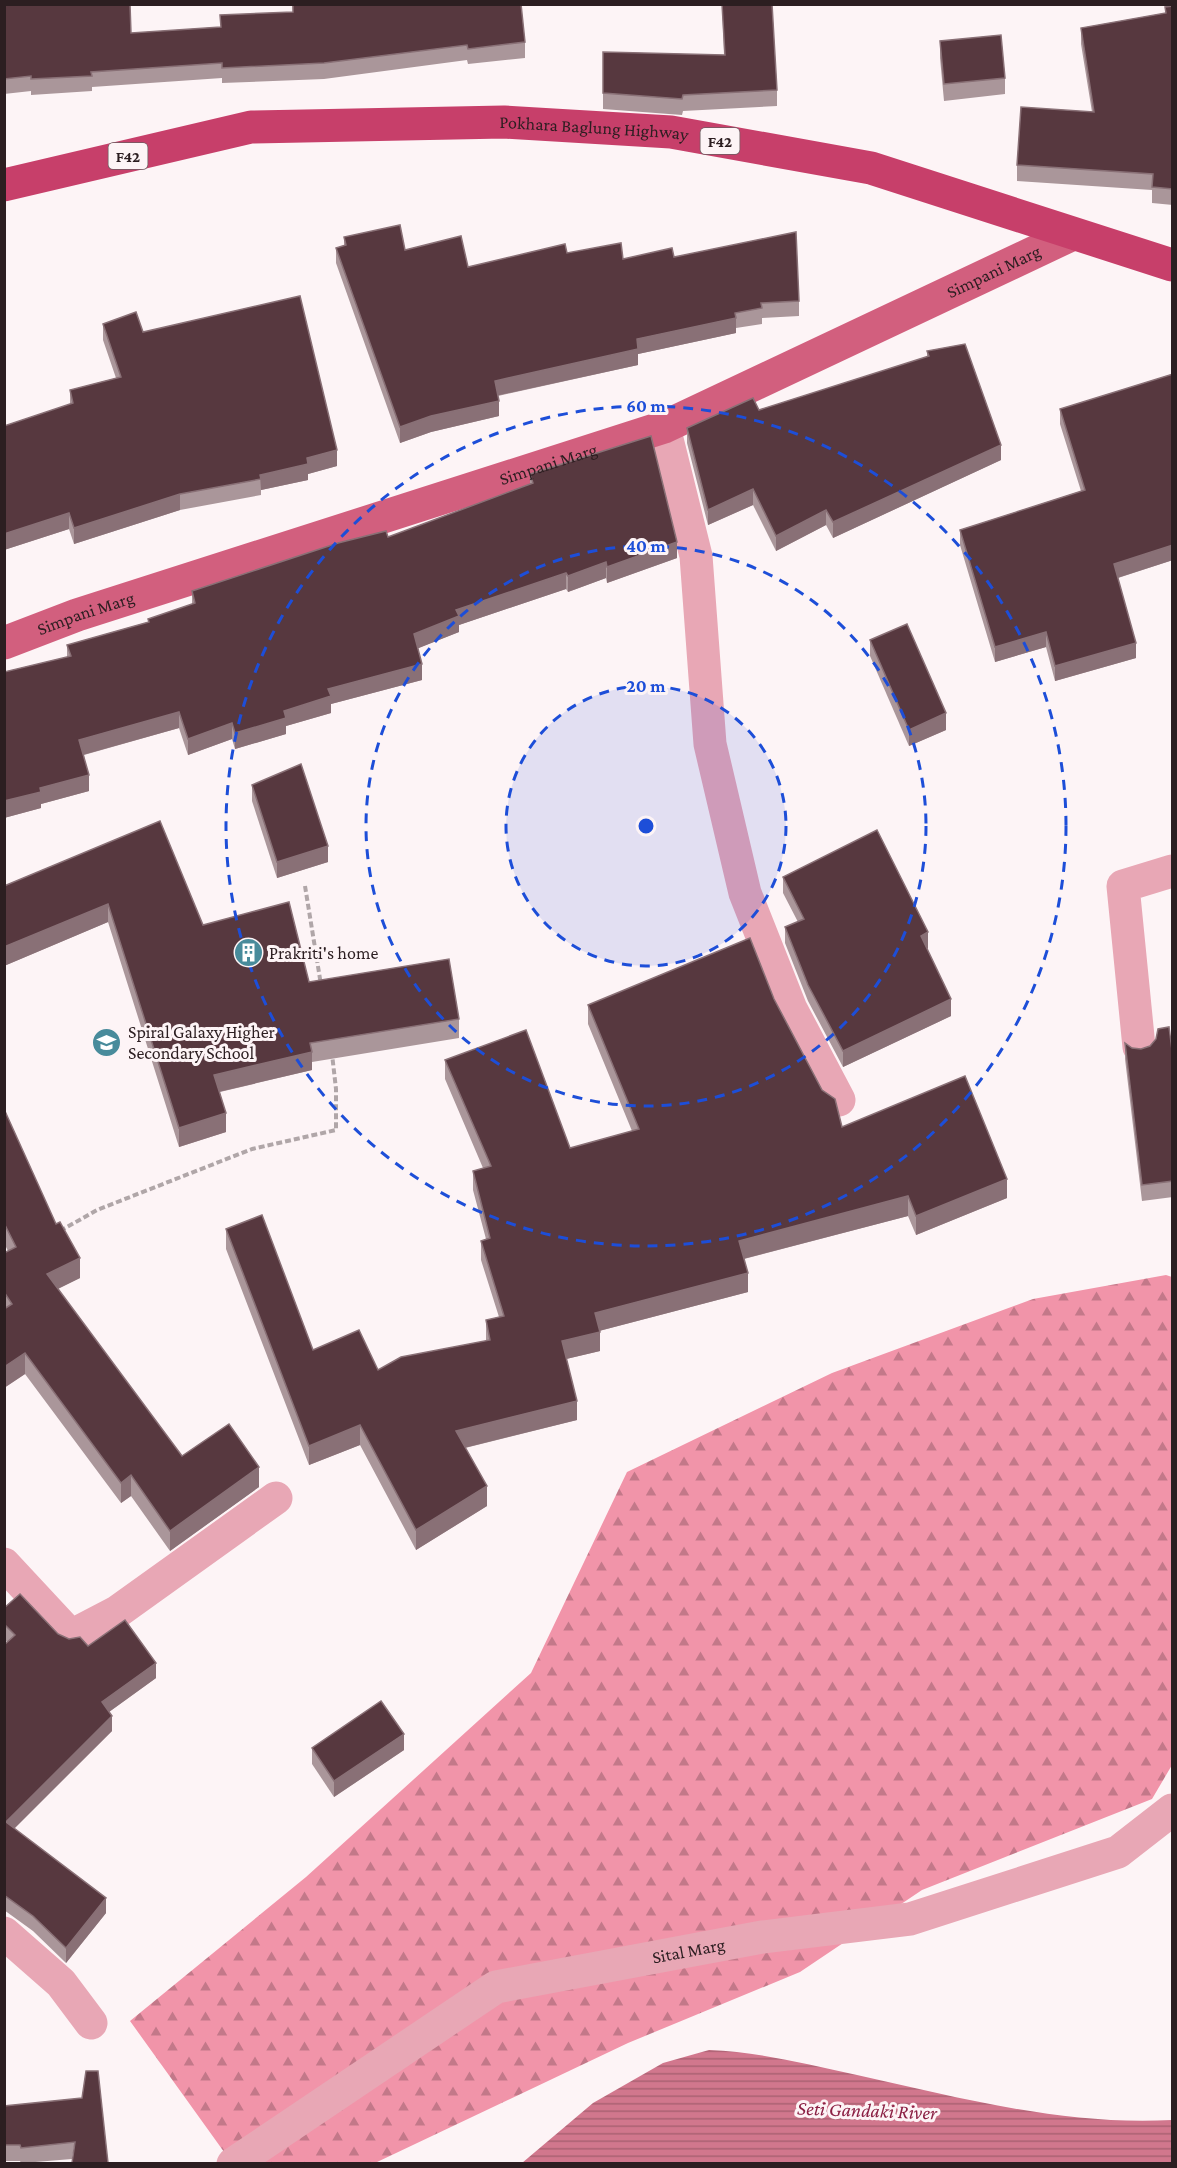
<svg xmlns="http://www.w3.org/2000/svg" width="1177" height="2168" font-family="'Crimson Pro',serif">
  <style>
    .forest { fill: url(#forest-firs) }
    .water { fill: url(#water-rules) }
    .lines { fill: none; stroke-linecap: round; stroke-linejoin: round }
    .path { stroke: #b0a6a8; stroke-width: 4; stroke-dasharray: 6 3; stroke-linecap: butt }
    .minor { stroke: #e8a7b5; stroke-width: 33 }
    .major { stroke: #d25f7e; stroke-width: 33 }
    .highway { stroke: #c73f6a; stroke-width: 33 }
    .wall { fill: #aa969a }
    .shaded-wall { fill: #897076 }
    .building { fill: #57383f; stroke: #897076; stroke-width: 1.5 }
    .ring { fill: none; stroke: #1d4ed8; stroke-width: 3; stroke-dasharray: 10 8 }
    .labels { text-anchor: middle; stroke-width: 6; stroke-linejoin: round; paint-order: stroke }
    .shield { fill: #fdf4f6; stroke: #6b5e61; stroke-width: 1.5 }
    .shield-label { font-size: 16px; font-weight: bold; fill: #2c1e21 }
    .street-label { font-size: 18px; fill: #2c1e21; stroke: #fdf4f6 }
    .poi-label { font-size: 18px; fill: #2c1e21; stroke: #fdf4f6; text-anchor: start }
    .water-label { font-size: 20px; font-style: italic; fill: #8b2044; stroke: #fdf4f6 }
    .centre { fill: #1d4ed8; stroke: #fdf4f6; stroke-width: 3 }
    .ring-label { font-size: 18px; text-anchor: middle; font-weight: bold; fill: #1d4ed8; stroke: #fdf4f6; stroke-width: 6; stroke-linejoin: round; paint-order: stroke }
  </style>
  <defs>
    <pattern id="forest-firs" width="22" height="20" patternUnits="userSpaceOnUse" patternTransform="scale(1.5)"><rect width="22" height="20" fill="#f194a9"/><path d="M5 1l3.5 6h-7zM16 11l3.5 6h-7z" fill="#c37889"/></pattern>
    <pattern id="water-rules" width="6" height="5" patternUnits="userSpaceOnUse" patternTransform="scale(1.5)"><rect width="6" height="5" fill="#d1778d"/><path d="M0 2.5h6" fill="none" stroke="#aa6173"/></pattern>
  </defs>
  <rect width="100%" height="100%" fill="#fdf4f6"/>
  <polygon class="forest" points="1166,1275 1172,1277 1172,1765 1152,1799 922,1890 800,1972 628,2043 375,2163 232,2163 130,2021 306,1877 531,1673 627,1472 832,1373 1033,1299"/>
  <path class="water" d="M 709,2050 C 760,2052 807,2064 857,2075 C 960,2098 1066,2126 1172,2120 L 1172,2163 L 522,2163 L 593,2103 L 663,2063 Z"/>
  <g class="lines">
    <g class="path">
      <polyline points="305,886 321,985"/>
      <polyline points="60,1231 97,1210 252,1149 336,1130 336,1089 332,1054"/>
    </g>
    <g class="minor">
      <polyline points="664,427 696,556 710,744 745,893 791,1009 839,1100"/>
      <polyline points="1139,1047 1123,886 1172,871"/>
      <polyline points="4,1564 71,1636 117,1612 276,1498"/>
      <polyline points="4,1933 61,1983 91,2023"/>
      <path id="s1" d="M 233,2164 L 496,1987 L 762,1937 L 910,1919 L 1118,1852 L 1172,1810"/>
    </g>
    <path class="major" id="s2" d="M 4,643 L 77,615 L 664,427 L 1073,234"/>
    <path class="highway" id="s3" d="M 4,185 L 251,127 L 504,122 L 671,132 L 871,168 L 1172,265"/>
  </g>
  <g class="wall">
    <polygon points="4,4 131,33 220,27 293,12 292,4 525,42 525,58 468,64 467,60 324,79 222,83 222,78 92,87 92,91 31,95 31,91 4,94"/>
    <polygon points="722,4 777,90 777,106 683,111 682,115 603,109 603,52 724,55"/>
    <polygon points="1173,6 1173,205 1152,203 1152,190 1017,181 1017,165 1092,112 1081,44 1081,28 1165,13 1165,7"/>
    <polygon points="940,41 1005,78 1005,94 944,101 940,58"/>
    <polygon points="344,237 405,250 468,267 567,253 623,259 674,257 799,301 799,316 762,318 762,324 736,328 736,333 638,354 638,365 498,396 499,416 431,432 400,443 336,263 336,248 344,245"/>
    <polygon points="103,324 143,332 337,466 308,474 308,480 261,490 261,495 180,510 74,544 69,529 4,550 4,426 70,404 70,390 116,378 103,340"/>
    <polygon points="927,351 1001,460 833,538 826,525 776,551 753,505 708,525 687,443 687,428 759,410 927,357"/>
    <polygon points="1173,374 1173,560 1118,578 1136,658 1055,681 1046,647 995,662 960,545 960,530 1081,491 1060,424 1060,409"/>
    <polygon points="530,474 677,558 607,583 606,578 568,592 566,589 459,625 459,632 418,648 422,680 331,704 331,713 286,726 286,734 235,749 232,739 188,755 179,728 84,755 89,791 41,804 41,808 4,818 4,672 67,657 67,645 148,622 148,619 192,604 192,591 388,537 530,484"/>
    <polygon points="870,640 946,730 909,746 870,656"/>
    <polygon points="252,785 328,862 277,878 252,801"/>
    <polygon points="160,821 203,925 309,982 459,1019 459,1038 312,1062 312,1070 220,1092 226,1132 179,1147 108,922 4,966"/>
    <polygon points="783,877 928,948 927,949 951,1016 843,1067 808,1001 785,943 785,927 798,922 783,893"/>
    <polygon points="774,999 842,1127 1007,1198 916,1235 908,1216 744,1259 748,1292 599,1331 600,1351 566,1359 577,1420 465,1448 487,1506 416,1550 360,1445 309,1465 226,1249 226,1229 313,1350 378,1370 486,1341 486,1320 499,1317 481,1260 481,1241 486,1239 473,1190 473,1171 483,1168 445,1079 445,1060 570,1148 632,1131 588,1024 588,1005"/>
    <polygon points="1125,1043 1132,1048 1173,1058 1173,1197 1142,1201 1125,1059"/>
    <polygon points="4,1109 80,1278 58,1289 182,1456 259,1487 170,1551 131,1496 121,1503 25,1374 4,1388 4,1253 8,1251 4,1243"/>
    <polygon points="4,1608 69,1639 88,1646 156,1678 109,1712 112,1731 14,1828 106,1913 66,1963 33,1931 4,1910 4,1645 7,1642 4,1639"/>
    <polygon points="312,1748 404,1750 334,1797 312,1764"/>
    <polygon points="82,2098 72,2159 23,2163 21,2163 20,2161 4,2161 4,2106"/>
  </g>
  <g class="shaded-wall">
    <polygon points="736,318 736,333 638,354 638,365 495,396 495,381 637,339"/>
    <polygon points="499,401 499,416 431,432 400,443 400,427 431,416"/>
    <polygon points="1001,445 1001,460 833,538 833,522"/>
    <polygon points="337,450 337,466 308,474 308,480 261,490 260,475 307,458"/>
    <polygon points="753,489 753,505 708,525 708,510"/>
    <polygon points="180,494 180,510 74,544 74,528"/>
    <polygon points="826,510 826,525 776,551 776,536"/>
    <polygon points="69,513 69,529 4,550 4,534"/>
    <polygon points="677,542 677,558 607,583 607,567"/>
    <polygon points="1173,545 1173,560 1114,579 1114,564"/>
    <polygon points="606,562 606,578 568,592 568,576"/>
    <polygon points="566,573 566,589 459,625 459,632 414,650 414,634 456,610"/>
    <polygon points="1046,632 1046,647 995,662 995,647"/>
    <polygon points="1136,643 1136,658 1055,681 1055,666"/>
    <polygon points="422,664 422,680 331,704 331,713 286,726 286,734 235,749 235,733 284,711 328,689"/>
    <polygon points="179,712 179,728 79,756 79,740"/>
    <polygon points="946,713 946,730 909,746 909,730"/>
    <polygon points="232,723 232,739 188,755 188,739"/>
    <polygon points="89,775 89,791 41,804 41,808 4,818 4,801 40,788"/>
    <polygon points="328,846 328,862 277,878 277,862"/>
    <polygon points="108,904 108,922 4,966 4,947"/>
    <polygon points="928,932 928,948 921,952 921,936"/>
    <polygon points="951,999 951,1016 843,1067 843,1051"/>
    <polygon points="312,1052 312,1070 214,1093 214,1075"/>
    <polygon points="226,1113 226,1132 179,1147 179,1128"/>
    <polygon points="1007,1179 1007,1198 916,1235 916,1216"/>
    <polygon points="908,1196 908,1216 739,1260 739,1241"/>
    <polygon points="80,1258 80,1278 47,1294 47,1274"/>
    <polygon points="748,1273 748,1292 595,1332 595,1313"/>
    <polygon points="600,1332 600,1351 562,1360 562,1341"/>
    <polygon points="25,1353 25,1374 4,1388 4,1367"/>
    <polygon points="577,1401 577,1420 456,1450 456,1431"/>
    <polygon points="360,1425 360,1445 309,1465 309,1446"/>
    <polygon points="259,1467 259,1487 170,1551 170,1531"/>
    <polygon points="131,1475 131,1496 121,1503 121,1483"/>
    <polygon points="487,1486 487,1506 416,1550 416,1530"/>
    <polygon points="156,1663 156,1678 102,1717 102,1702"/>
    <polygon points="112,1716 112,1731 6,1837 6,1822"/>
    <polygon points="404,1734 404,1750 334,1797 334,1781"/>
    <polygon points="106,1898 106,1913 66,1963 66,1948"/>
  </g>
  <g class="building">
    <polygon points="4,4 130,4 131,33 221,27 220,15 293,12 293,4 521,4 525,42 468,49 467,45 324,63 222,68 222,63 91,72 92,76 31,79 31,76 4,79"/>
    <polygon points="722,4 772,4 777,90 683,95 682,99 603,93 603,52 725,55"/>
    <polygon points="1173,6 1173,189 1152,187 1153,174 1017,165 1021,107 1094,112 1081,28 1166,13 1165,7"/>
    <polygon points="1001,35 1005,78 944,84 940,41"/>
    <polygon points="400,225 405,250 461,236 468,267 565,244 567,253 621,243 623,259 672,248 674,257 796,232 799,301 761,303 762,308 735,313 736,318 637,339 638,349 495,381 499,401 431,416 400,427 336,248 346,245 344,237"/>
    <polygon points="300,296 337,450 307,458 308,464 260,475 261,479 180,494 74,528 69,513 4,534 4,426 73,403 70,390 121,377 103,324 136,312 143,332"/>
    <polygon points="965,344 1001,445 833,522 826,510 776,536 753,489 708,510 687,428 753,398 759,410 929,356 927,351"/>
    <polygon points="1173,374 1173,545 1114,564 1136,643 1055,666 1046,632 995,647 960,530 1085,490 1060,409"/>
    <polygon points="651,436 677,542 607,567 606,562 568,576 566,573 456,610 459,616 414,634 422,664 328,689 331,696 284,711 286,718 235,733 232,723 188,739 179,712 79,740 89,775 40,788 41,792 4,801 4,672 71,656 67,645 149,622 148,619 195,603 192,591 338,543 386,531 388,537 533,483 530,474"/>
    <polygon points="907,624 946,713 909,730 870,640"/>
    <polygon points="301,764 328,846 277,862 252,785"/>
    <polygon points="160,821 203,925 289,902 309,982 449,959 459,1019 310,1043 312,1052 214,1075 226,1113 179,1128 108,904 4,947 4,886"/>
    <polygon points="877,830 928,932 921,936 951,999 843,1051 808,985 785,927 804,919 783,877"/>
    <polygon points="750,938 774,999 822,1090 835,1099 842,1127 965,1076 1007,1179 916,1216 908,1196 739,1241 748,1273 595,1313 600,1332 562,1341 577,1401 456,1431 487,1486 416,1530 360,1425 309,1446 226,1229 262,1215 313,1350 359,1330 378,1370 401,1357 490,1340 486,1320 504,1316 481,1241 490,1238 473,1171 491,1166 445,1060 526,1030 570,1148 639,1129 588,1005"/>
    <polygon points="1169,1027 1173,1058 1173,1181 1142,1185 1125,1043 1132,1048 1141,1049 1150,1046 1156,1039 1158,1029"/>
    <polygon points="4,1109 56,1224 60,1222 80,1258 47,1274 182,1456 229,1424 259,1467 170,1531 131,1475 121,1483 25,1353 4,1367 4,1309 12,1304 4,1292 4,1253 16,1247 4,1223"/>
    <polygon points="20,1594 58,1634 69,1639 80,1637 88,1646 125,1620 156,1663 102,1702 112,1716 6,1822 106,1898 66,1948 33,1916 4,1895 4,1645 15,1635 4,1624 4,1608"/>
    <polygon points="381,1701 404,1734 334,1781 312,1748"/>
    <polygon points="86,2071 98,2071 108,2163 72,2163 75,2142 21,2148 20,2145 4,2145 4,2106 82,2098"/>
  </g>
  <circle cx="646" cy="826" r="140" fill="#1d4ed8" fill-opacity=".12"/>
  <g class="ring">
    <circle cx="646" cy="826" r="140"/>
    <circle cx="646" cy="826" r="280"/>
    <circle cx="646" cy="826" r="420"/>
  </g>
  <defs>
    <symbol id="building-disc" viewBox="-11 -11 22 22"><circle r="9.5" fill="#488b9b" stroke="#fdf4f6"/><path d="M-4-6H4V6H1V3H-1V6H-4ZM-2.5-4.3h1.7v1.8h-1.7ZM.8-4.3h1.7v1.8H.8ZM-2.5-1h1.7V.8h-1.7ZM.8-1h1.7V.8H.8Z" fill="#fff"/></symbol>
    <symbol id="school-disc" viewBox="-11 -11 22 22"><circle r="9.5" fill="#488b9b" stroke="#fdf4f6"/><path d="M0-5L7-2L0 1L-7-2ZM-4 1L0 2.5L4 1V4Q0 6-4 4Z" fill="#fff"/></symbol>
  </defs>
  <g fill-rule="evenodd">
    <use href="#building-disc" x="232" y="936" width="33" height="33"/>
    <use href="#school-disc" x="90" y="1026" width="33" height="33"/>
  </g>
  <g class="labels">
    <g class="shield">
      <rect x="700.5" y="128" width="39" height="26" rx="4.5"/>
      <rect x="108.5" y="143" width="39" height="26" rx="4.5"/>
    </g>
    <g class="shield-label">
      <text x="720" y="147">F42</text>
      <text x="128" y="162">F42</text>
    </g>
    <g class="street-label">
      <text dy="6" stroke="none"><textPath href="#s3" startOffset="597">Pokhara Baglung Highway</textPath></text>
      <text dy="6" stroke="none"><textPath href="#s2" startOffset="1059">Simpani Marg</textPath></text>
      <text dy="6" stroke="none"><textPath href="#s2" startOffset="573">Simpani Marg</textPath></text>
      <text dy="6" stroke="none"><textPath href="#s2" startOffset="87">Simpani Marg</textPath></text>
      <text dy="6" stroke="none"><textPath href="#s1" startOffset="513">Sital Marg</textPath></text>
    </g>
    <g class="poi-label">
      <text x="269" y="959">Prakriti's home</text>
      <text x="128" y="1038">Spiral Galaxy Higher<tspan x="128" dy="21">Secondary School</tspan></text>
    </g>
    <g class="water-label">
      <text transform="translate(867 2110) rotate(2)" y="7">Seti Gandaki River</text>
    </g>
  </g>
  <circle cx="646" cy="826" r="9" class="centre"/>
  <g class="ring-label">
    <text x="646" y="412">60 m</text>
    <text x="646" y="552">40 m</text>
    <text x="646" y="692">20 m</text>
  </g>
  <rect width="1177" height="2168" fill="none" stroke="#2c1e21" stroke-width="12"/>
</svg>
